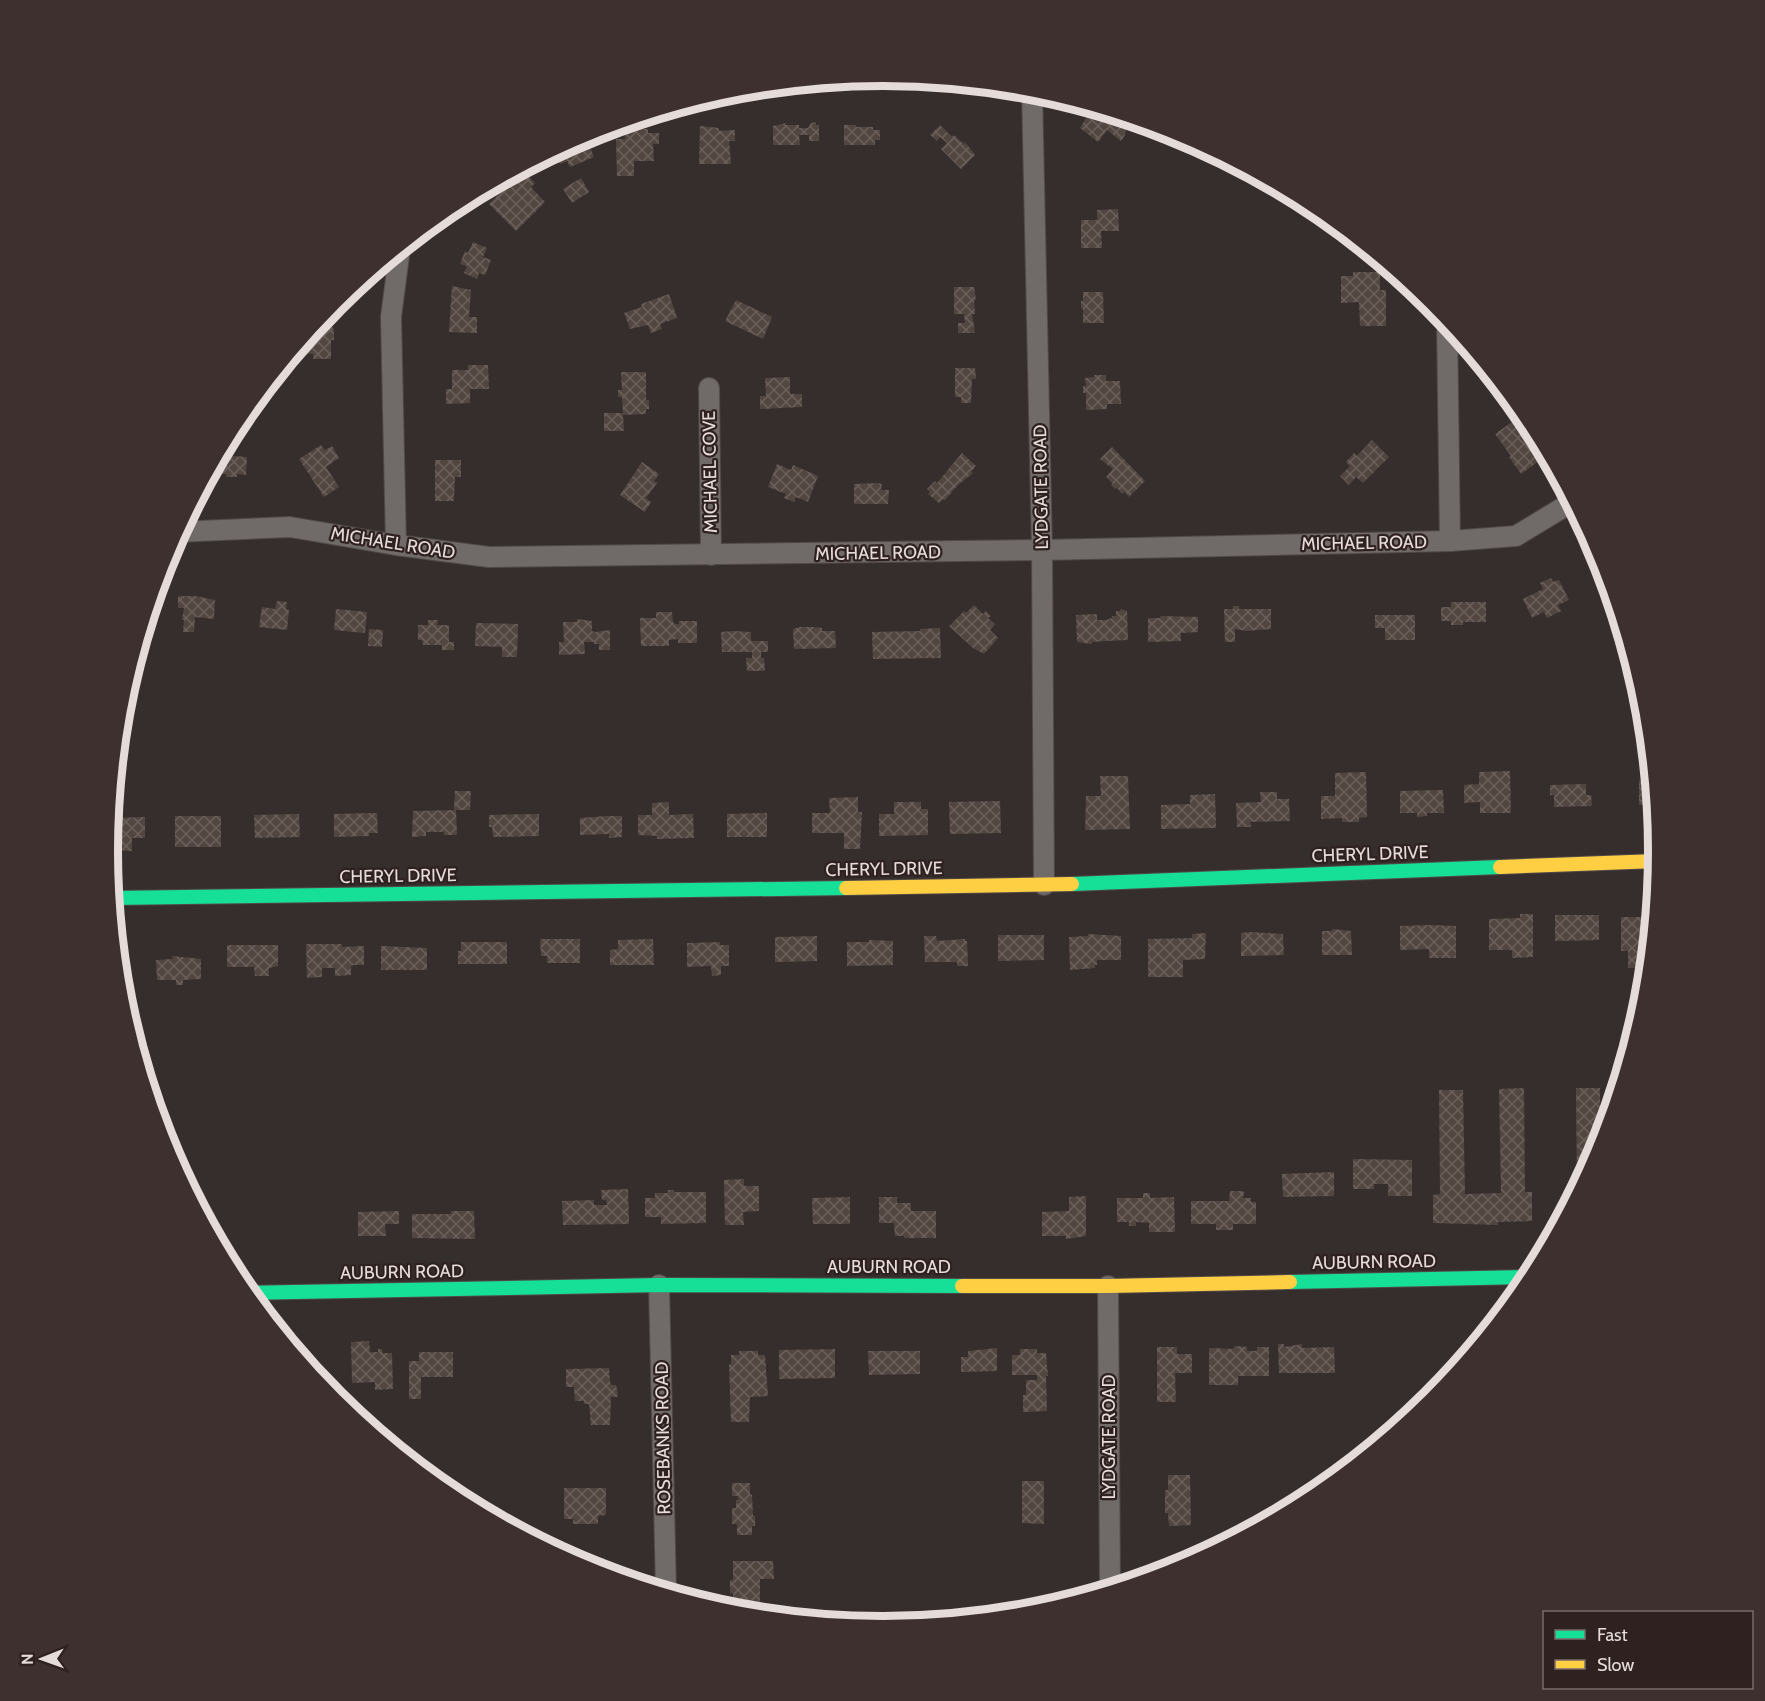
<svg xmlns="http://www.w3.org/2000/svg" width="1765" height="1701" font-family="Cabin,sans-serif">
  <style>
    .building { fill: url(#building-cross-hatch) }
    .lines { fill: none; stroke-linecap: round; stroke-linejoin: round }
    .street-casing { stroke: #514a49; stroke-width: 22 }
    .fast-casing { stroke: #514a49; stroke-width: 16 }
    .slow-casing { stroke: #514a49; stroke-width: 16 }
    .street { stroke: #706a68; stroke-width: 20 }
    .fast { stroke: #16e098; stroke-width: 14 }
    .slow { stroke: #ffcf43; stroke-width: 14 }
    .labels { text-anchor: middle; stroke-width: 4.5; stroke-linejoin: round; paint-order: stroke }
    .street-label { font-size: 18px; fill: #e5dbd9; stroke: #2f211f }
    .rim { fill: none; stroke: #e5dbd9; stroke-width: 8 }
  </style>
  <defs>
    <pattern id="building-cross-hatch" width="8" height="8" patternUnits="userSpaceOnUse" patternTransform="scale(1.5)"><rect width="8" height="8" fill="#524640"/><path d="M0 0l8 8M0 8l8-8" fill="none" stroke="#6b605b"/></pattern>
  </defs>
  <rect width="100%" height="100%" fill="#362e2d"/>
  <g class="building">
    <polygon points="1096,109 1113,114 1127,125 1125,135 1121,141 1107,130 1098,142 1080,128 1091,110 1094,112"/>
    <polygon points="816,122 816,125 819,125 819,141 809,141 809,135 799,135 800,145 773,145 773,126 786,123 785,125 799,125 799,128 808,128 811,123"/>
    <polygon points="844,125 856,125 856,127 873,127 873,130 880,130 880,140 875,140 875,145 844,145"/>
    <polygon points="940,125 952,137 954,135 964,144 965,142 975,155 961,169 941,149 947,143 940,137 937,141 930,135"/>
    <polygon points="700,126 719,128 719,131 735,130 735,141 729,141 731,164 699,164"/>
    <polygon points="624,129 648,129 648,133 659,133 659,144 653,144 654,161 634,161 634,176 617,176 616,139 625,139"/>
    <polygon points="587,139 594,157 570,167 567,161 560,164 555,151"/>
    <polygon points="526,174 535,183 531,187 545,202 516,231 489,204 518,175 521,179"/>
    <polygon points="581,178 589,192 572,203 563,189"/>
    <polygon points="1118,209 1119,231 1101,231 1102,248 1081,248 1081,220 1097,220 1097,210"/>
    <polygon points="473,242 487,248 483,257 491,260 485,275 479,273 477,279 464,273 467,266 460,264 465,251 468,253"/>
    <polygon points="1362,245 1371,253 1358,253 1358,247"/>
    <polygon points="1353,272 1380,272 1380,290 1386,290 1386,326 1360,326 1359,302 1341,303 1341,276 1353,276"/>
    <polygon points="452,286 471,290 469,317 477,317 477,333 449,332"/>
    <polygon points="954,287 974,287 976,300 974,300 975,314 972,314 975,333 958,333 958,323 965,323 964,314 954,314"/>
    <polygon points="1083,292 1103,292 1104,323 1083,323 1083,308 1081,309 1081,301 1083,301"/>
    <polygon points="669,294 677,318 660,324 662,329 651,333 648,325 630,329 624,313 642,307 641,304"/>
    <polygon points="736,300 772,317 763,339 725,321"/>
    <polygon points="314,327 332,327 334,329 334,340 331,340 331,359 313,359 313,354 295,353 295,350 307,335 314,335"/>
    <polygon points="468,365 488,365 489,389 470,389 470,403 446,404 446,389 452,389 452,370 468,370"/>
    <polygon points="955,368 975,368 976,379 972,379 971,403 961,403 961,397 955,397"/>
    <polygon points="621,372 646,372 646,400 649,400 649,409 646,409 646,414 623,415 624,431 604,431 604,413 623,413 622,397 618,397 618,390 622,390"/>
    <polygon points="1094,375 1106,375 1106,381 1120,381 1121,404 1107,404 1107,409 1086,410 1086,393 1083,393 1083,386 1086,386 1085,378 1094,377"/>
    <polygon points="790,377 790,394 802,394 802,407 760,409 760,396 766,396 765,378"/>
    <polygon points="1512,422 1523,438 1526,437 1530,444 1528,445 1539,461 1521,474 1509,457 1511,456 1495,434"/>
    <polygon points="1372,440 1389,457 1363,483 1356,477 1349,485 1340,476 1350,466 1346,462 1354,453 1357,456"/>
    <polygon points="321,445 325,450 332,446 339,458 326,467 339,487 324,497 299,459"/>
    <polygon points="1112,447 1145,481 1129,497 1125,492 1122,494 1117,488 1115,489 1111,485 1113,484 1106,477 1113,469 1100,459"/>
    <polygon points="962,453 976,466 971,472 973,473 957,486 945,500 943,499 939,503 928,494 930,492 927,489 935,481 937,483"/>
    <polygon points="219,455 247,457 246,475 237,474 237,477 226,477 226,474 209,473"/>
    <polygon points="435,460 461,460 461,477 455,477 454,501 435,501"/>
    <polygon points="642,462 659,474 654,481 657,483 646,498 651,502 645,512 620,495"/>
    <polygon points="777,464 791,470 793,465 818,476 808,502 796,497 794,502 784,498 786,494 768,487"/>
    <polygon points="877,483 882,484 881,490 889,490 888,504 854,504 854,484"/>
    <polygon points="1597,549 1604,570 1598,573 1596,569 1594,570 1594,568 1595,567 1592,559 1590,560 1588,557 1590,556 1589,553"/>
    <polygon points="1551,578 1553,582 1559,580 1569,600 1558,605 1561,611 1547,618 1544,612 1532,618 1523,599 1543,589 1540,583"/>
    <polygon points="178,596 195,596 215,600 214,619 195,617 194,632 183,632 184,620 182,620 184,608 178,608"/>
    <polygon points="277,601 287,602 286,609 289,610 287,630 259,627 262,607 275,609"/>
    <polygon points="1451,602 1486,602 1486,622 1463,622 1463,625 1451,625 1451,621 1441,621 1441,607 1451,607"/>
    <polygon points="974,605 983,614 986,611 991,616 988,618 995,624 990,630 998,638 984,654 973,648 949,626 964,611 966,613"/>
    <polygon points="1233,606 1239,606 1239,609 1271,609 1271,629 1247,631 1235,629 1235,642 1225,642 1224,609 1233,609"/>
    <polygon points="336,609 367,612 365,633 334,630"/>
    <polygon points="1120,609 1127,611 1128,640 1106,641 1092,642 1092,644 1077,642 1076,615 1097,614 1097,620 1106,620 1112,618 1112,616 1116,616 1116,611 1120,611"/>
    <polygon points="656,612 672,612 673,622 675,624 679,624 679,621 697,621 697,643 678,643 678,639 669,640 669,646 641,646 640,618 656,618"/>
    <polygon points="1375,615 1415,615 1415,640 1385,640 1385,628 1375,628"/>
    <polygon points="1161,616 1198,617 1198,632 1181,633 1181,641 1148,642 1148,618 1160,618"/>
    <polygon points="577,619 592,621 592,631 595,632 610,630 610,650 599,650 599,644 594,644 594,642 584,642 585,654 559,655 559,642 564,642 563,622 577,622"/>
    <polygon points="428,620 438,620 437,625 449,625 449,642 454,642 454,650 442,650 442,645 423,645 422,640 418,640 418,625 428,625"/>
    <polygon points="476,623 518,624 517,657 502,657 502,647 475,646"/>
    <polygon points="800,627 813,627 822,628 822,631 835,631 836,648 794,649 793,629"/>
    <polygon points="940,628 941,658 873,659 872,632 920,631 920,629"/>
    <polygon points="369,629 383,630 382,647 368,646"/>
    <polygon points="734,631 751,632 751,641 768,641 768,652 761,652 761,658 764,658 765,671 747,671 746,658 752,658 752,652 722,652 721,632"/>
    <polygon points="1510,771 1511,813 1480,813 1480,802 1464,803 1464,785 1479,784 1479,772"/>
    <polygon points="1366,772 1367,817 1359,818 1359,822 1342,822 1342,818 1321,819 1321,796 1335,796 1335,773"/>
    <polygon points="1100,776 1128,776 1130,829 1085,830 1086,796 1101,796"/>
    <polygon points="1639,780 1651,780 1652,804 1639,805"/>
    <polygon points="1586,784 1586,795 1591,795 1592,806 1554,807 1554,795 1550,795 1550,785"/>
    <polygon points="1443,790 1444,813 1427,813 1427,816 1417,817 1417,813 1400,813 1400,791"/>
    <polygon points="455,791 471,791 470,810 454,810"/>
    <polygon points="1260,792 1277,792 1277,799 1289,799 1290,821 1250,822 1251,827 1237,827 1236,803 1261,802"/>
    <polygon points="1215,794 1216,828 1161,829 1161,805 1190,804 1190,795"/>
    <polygon points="858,797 858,812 862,812 860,849 844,849 844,833 812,833 812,813 830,813 829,798"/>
    <polygon points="1000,801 1001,833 950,834 949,802"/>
    <polygon points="669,802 669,815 693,814 694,838 657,839 657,836 638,835 638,815 652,815 652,803"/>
    <polygon points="894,802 921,802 921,809 928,809 928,835 879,836 879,814 894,814"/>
    <polygon points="456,810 457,835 444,835 444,832 426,832 426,836 412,837 413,811"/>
    <polygon points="377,813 378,833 369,833 369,836 334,837 334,814"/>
    <polygon points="767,813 767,837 727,837 727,814"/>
    <polygon points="299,814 300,837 255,838 254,815"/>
    <polygon points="539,814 539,836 493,837 492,827 489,827 489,815"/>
    <rect x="175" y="816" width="46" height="31"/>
    <polygon points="606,816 622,816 622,837 609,838 609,834 580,835 580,818"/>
    <polygon points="145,817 145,838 132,838 132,851 114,851 114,839 108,839 110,818"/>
    <polygon points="1520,914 1533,914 1533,957 1512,958 1512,950 1489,950 1489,919 1520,918"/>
    <polygon points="1555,915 1599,915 1599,940 1555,941"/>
    <polygon points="1621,917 1651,917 1648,951 1643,951 1643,968 1628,968 1628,951 1621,951"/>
    <polygon points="1431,925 1456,926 1456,958 1429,958 1429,949 1400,950 1400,926"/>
    <polygon points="1332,929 1351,931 1352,955 1322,955 1322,931 1332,931"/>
    <polygon points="1249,932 1283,934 1284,955 1241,956 1241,933"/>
    <polygon points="1206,933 1205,959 1183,960 1183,977 1148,977 1148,939 1192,938 1192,934"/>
    <polygon points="1088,934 1121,936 1121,960 1097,960 1097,965 1095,965 1095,968 1070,970 1069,937 1088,936"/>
    <polygon points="998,935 1044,935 1044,960 998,961"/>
    <polygon points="817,936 817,961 775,962 775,937"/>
    <polygon points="924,936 936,936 937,941 965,939 965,941 967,941 968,966 957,966 957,962 925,962"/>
    <polygon points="540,939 580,939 580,963 547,963 547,956 541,956"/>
    <polygon points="653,939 654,965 610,965 610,950 618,949 618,940"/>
    <polygon points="869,940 893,941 893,965 847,966 847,942 869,942"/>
    <polygon points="461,942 507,942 507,964 458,964 458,951 461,951"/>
    <polygon points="720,942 720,945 729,945 729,966 721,966 721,975 712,976 711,966 687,967 687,943"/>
    <polygon points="306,944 342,944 342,947 364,946 364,965 353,965 351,967 351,975 335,976 335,968 322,968 322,977 307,978"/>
    <polygon points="227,945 278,945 278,966 269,968 269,976 255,976 254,967 227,967"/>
    <polygon points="381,946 427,948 427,970 381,970"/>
    <polygon points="172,956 201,959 201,979 183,980 183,985 176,985 176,980 157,980 156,960 173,959"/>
    <polygon points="1524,1088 1525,1192 1532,1192 1532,1221 1498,1222 1498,1225 1433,1223 1433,1195 1440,1194 1439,1090 1463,1090 1465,1194 1501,1193 1499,1089"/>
    <polygon points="1576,1088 1600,1088 1600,1143 1577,1188"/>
    <polygon points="1353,1159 1412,1160 1412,1196 1388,1196 1388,1184 1374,1184 1374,1189 1353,1189"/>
    <polygon points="1334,1172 1334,1196 1283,1197 1282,1174"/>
    <polygon points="744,1179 744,1186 759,1186 759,1211 743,1212 744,1225 725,1225 724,1180"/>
    <polygon points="628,1189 629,1224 563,1225 562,1201 594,1200 594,1205 607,1205 606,1200 602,1200 601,1190"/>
    <polygon points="668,1190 674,1190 674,1192 706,1192 706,1223 661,1224 661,1217 645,1217 645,1198 655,1198 655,1193 668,1193"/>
    <polygon points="1230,1191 1243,1191 1244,1192 1243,1198 1251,1198 1251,1202 1256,1202 1256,1224 1233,1224 1233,1230 1216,1230 1216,1224 1191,1224 1191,1201 1229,1201"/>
    <polygon points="1143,1193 1150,1193 1150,1198 1174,1197 1175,1232 1149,1232 1149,1223 1136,1222 1136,1226 1129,1226 1129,1222 1117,1222 1117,1198 1143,1198"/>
    <polygon points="1086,1196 1086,1236 1066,1239 1066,1236 1042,1236 1042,1212 1069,1211 1069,1197"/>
    <polygon points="850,1197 850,1224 813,1224 812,1198"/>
    <polygon points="879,1197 897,1197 897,1203 911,1203 911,1211 936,1211 936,1238 904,1238 904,1236 895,1236 894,1223 879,1223"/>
    <polygon points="399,1211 399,1224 385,1224 386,1236 358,1236 358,1212"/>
    <polygon points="451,1211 474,1211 475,1239 412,1238 412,1214 451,1214"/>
    <polygon points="369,1341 370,1352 378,1352 378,1349 382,1349 383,1353 392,1353 393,1389 375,1390 375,1382 352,1383 351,1342"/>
    <polygon points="1278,1344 1284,1344 1284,1347 1302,1344 1302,1348 1334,1347 1335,1373 1279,1373"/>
    <polygon points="1235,1346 1247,1347 1247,1351 1257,1351 1257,1347 1269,1347 1269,1376 1238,1376 1238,1385 1209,1385 1209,1348 1233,1349"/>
    <polygon points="1157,1347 1177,1347 1177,1354 1192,1354 1192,1373 1175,1373 1176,1402 1157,1402"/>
    <polygon points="997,1348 997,1371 961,1372 961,1357 968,1357 968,1351"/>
    <polygon points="835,1349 835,1378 779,1379 779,1350"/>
    <polygon points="1020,1349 1037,1349 1037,1353 1046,1353 1048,1376 1046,1376 1047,1411 1023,1412 1023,1395 1026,1395 1026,1380 1037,1380 1037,1375 1012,1375 1012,1355 1020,1355"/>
    <polygon points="739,1351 758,1351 758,1355 765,1355 768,1396 750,1397 749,1422 731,1422 729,1364 731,1364 731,1355 739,1355"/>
    <polygon points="868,1351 920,1351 920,1374 869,1375"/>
    <polygon points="419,1352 453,1352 453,1377 421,1377 421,1399 409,1399 409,1361 419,1361"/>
    <polygon points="609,1368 610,1382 611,1385 616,1385 618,1394 617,1397 611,1397 610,1425 591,1425 589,1404 584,1404 584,1401 575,1401 574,1387 566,1387 566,1369"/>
    <polygon points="1168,1475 1190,1475 1191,1525 1169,1526 1168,1513 1165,1513 1165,1490 1168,1490"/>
    <polygon points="1022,1481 1044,1481 1044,1524 1022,1523"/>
    <polygon points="732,1483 750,1483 750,1495 752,1494 753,1516 755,1516 755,1526 752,1526 752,1535 737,1535 737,1524 732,1524 732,1508 736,1508 736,1500 738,1500 738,1496 732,1496"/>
    <polygon points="564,1488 606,1488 606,1515 598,1516 598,1524 573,1524 573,1519 564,1519"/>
    <polygon points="582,1558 604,1558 604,1569 608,1569 608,1574 582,1565"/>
    <polygon points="733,1561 773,1561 774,1579 760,1579 760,1611 733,1611 733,1593 730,1593 730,1580 733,1580"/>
    <polygon points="1168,1561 1190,1561 1168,1570"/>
  </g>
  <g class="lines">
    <defs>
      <g id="street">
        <polyline points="1032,90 1042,550 1044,885"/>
        <polyline points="1447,322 1450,541"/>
        <polyline points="709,388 711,555"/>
        <polyline points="177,532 290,527 396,545 489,557 1042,550 1450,541 1516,536 1572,502"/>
        <polyline points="396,545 391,317 400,248"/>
        <polyline points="659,1285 666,1591"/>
        <polyline points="1108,1286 1110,1588"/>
      </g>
      <g id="fast">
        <polyline points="1072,884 1500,867"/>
        <polyline points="112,898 846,888"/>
        <polyline points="1290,1282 1529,1277"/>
        <polyline points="247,1293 659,1285 962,1286"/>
      </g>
      <g id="slow">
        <polyline points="1500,867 1657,861"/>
        <polyline points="846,888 1072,884"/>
        <polyline points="962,1286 1108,1286 1290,1282"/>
      </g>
    </defs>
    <use href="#street" class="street-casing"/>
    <use href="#fast" class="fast-casing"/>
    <use href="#slow" class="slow-casing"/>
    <use href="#street" class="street"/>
    <use href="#fast" class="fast"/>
    <use href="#slow" class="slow"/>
  </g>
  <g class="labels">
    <g class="street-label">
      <text transform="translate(710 472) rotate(-91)" y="6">MICHAEL COVE</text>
      <text transform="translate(1041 487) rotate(-91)" y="6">LYDGATE ROAD</text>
      <text transform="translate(393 543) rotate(9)" y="6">MICHAEL ROAD</text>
      <text transform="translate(1364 543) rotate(-1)" y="6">MICHAEL ROAD</text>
      <text transform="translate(878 553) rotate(-1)" y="6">MICHAEL ROAD</text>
      <text transform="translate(1370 854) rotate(-2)" y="6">CHERYL DRIVE</text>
      <text transform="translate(884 869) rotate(-1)" y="6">CHERYL DRIVE</text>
      <text transform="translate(398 876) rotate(-1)" y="6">CHERYL DRIVE</text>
      <text transform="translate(1374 1262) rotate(-1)" y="6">AUBURN ROAD</text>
      <text x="889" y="1273">AUBURN ROAD</text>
      <text transform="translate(402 1272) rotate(-1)" y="6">AUBURN ROAD</text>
      <text transform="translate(1109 1437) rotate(-90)" y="6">LYDGATE ROAD</text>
      <text transform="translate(663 1438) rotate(-91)" y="6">ROSEBANKS ROAD</text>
    </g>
  </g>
  <path d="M0 0H1765V1701H0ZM118 851a765 765 0 1 1 1530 0a765 765 0 1 1-1530 0Z" fill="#3e302e" fill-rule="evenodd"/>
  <path class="rim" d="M118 851a765 765 0 1 1 1530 0a765 765 0 1 1-1530 0Z"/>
  <rect x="1543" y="1611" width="210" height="78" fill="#2f211f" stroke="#786b69" stroke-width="1.5"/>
  <rect x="1555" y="1630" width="30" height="9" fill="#16e098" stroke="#786b69" stroke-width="1.5"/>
  <text x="1597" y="1641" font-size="18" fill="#e5dbd9">Fast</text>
  <rect x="1555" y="1660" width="30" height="9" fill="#ffcf43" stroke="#786b69" stroke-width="1.5"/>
  <text x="1597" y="1671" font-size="18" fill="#e5dbd9">Slow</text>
  <g transform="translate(42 1659) rotate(269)" stroke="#2f211f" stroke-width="4.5" paint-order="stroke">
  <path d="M0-4.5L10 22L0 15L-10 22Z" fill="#e5dbd9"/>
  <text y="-9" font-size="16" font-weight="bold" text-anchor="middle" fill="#e5dbd9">N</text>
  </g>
</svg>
